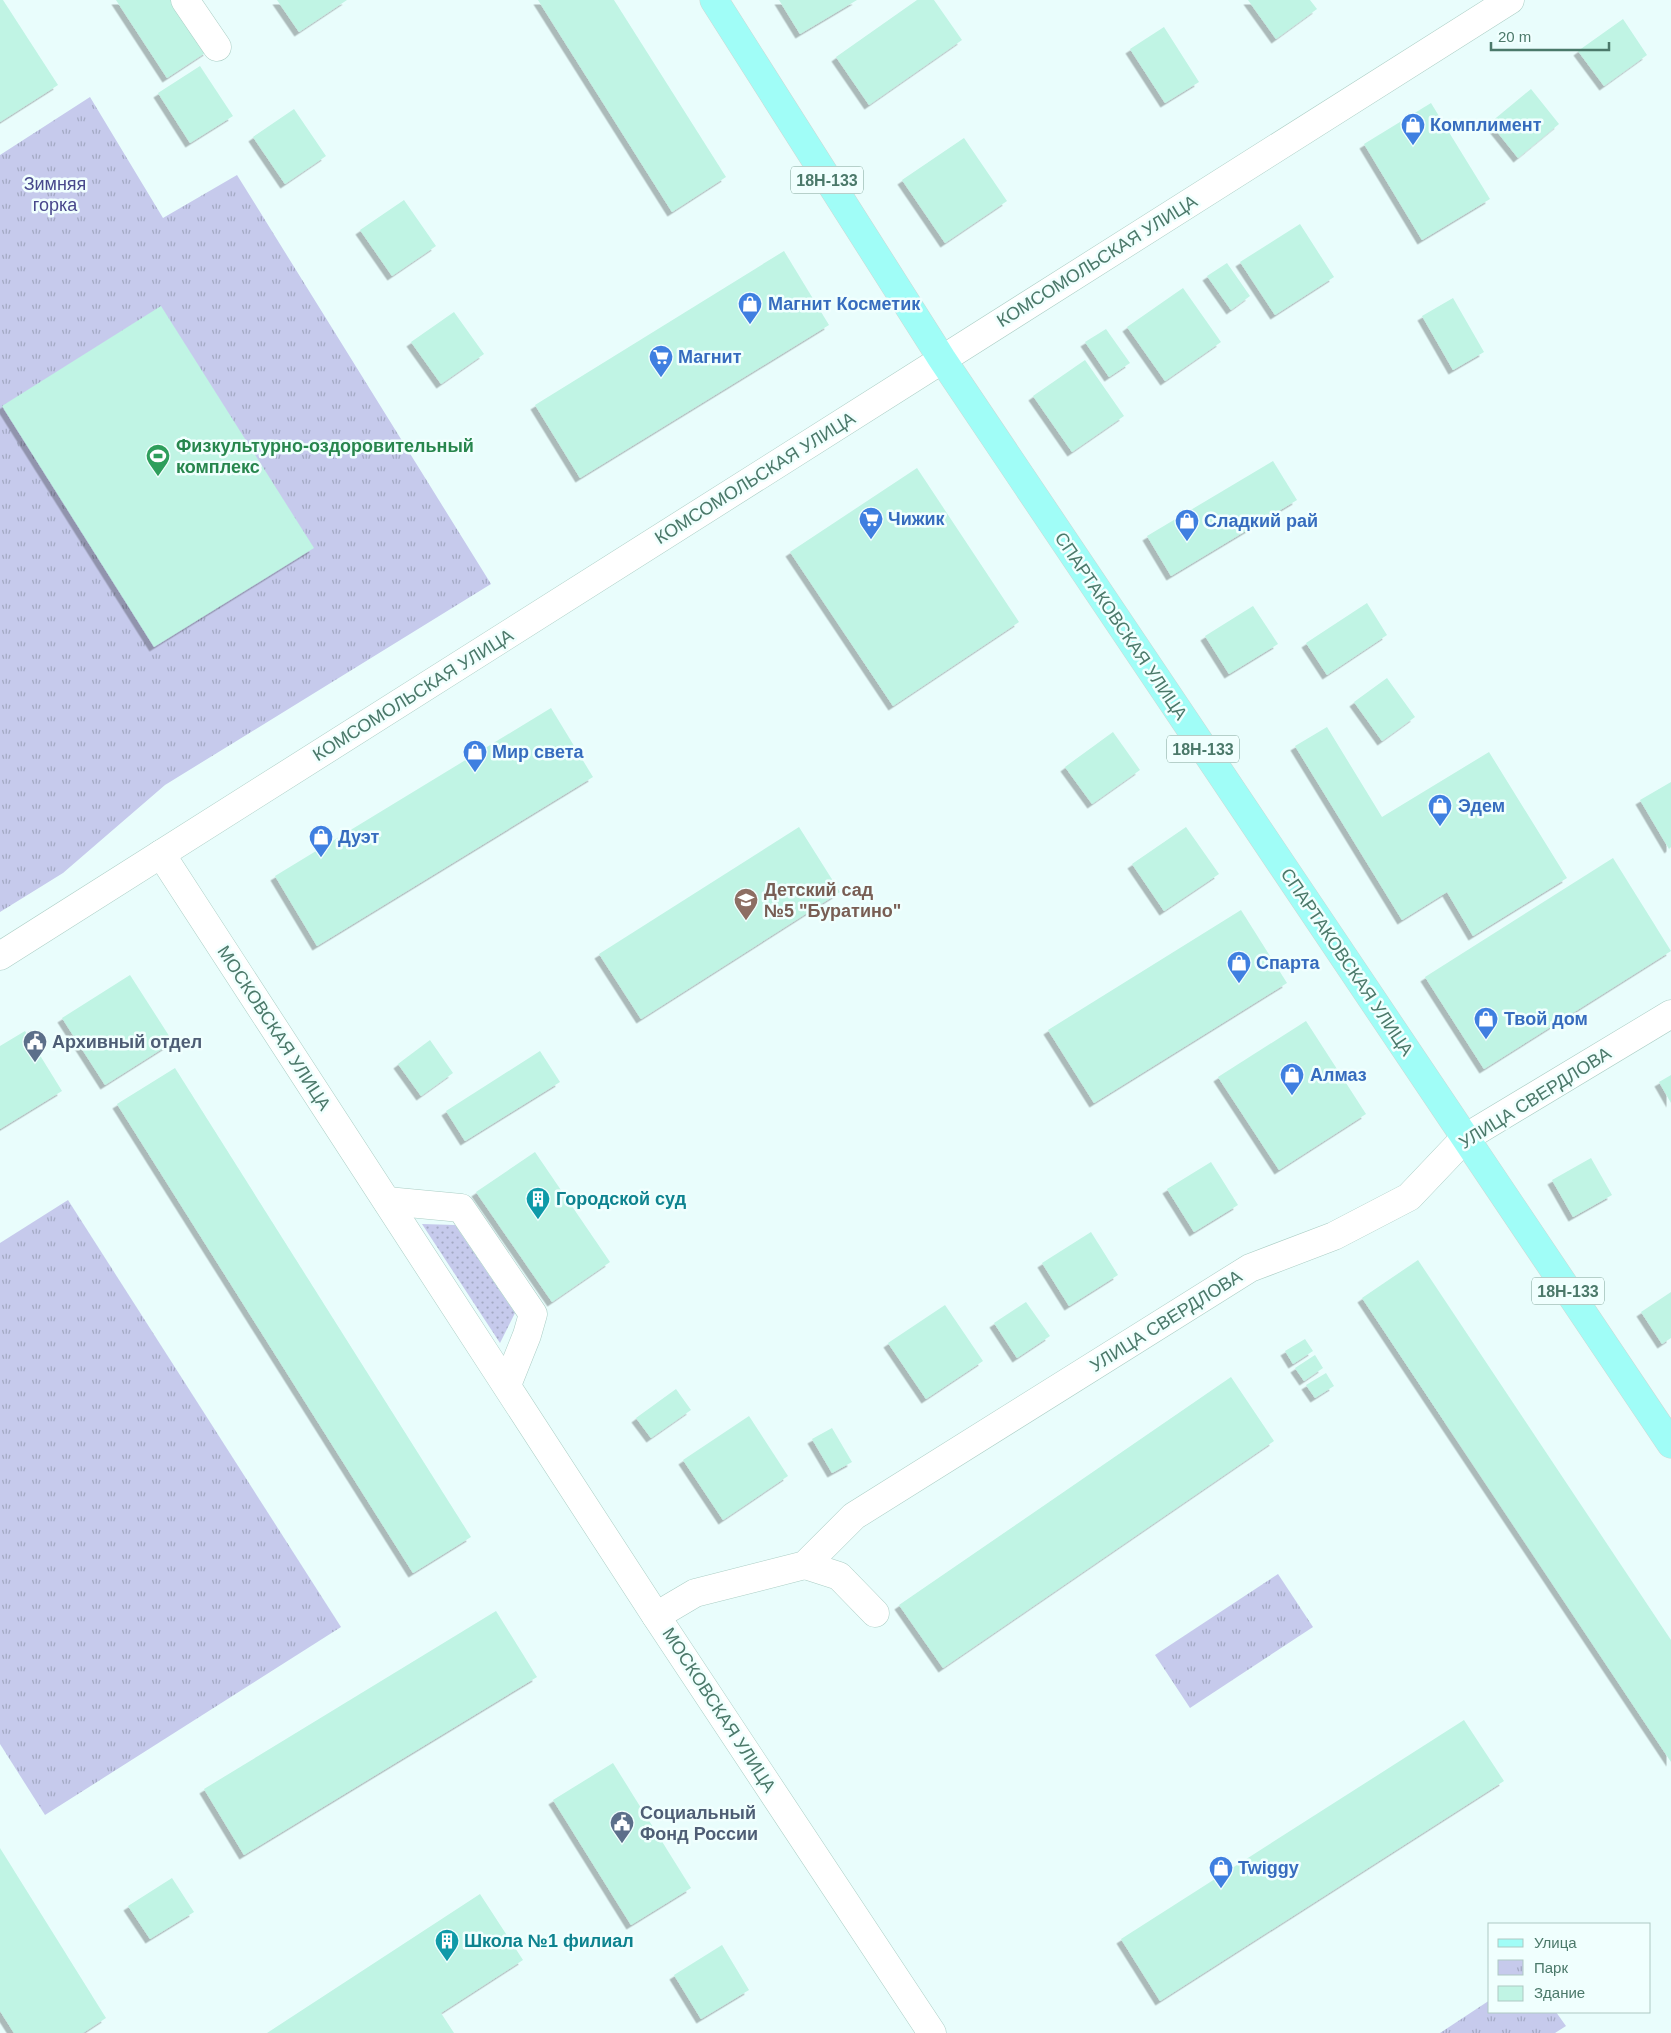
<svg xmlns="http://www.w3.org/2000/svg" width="1671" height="2033" font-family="Arial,sans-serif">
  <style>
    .grass { fill: url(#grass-dots) }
    .park { fill: url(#park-tufts) }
    .building { fill: #c0f4e4; filter: url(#shadow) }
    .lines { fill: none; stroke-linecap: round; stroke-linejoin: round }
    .minor-casing { stroke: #abcec5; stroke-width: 29 }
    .major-casing { stroke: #cdd9d5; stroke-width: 29 }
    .minor { stroke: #fff; stroke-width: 28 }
    .major { stroke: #a0fdf7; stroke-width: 28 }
    .labels { text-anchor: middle; stroke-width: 5; stroke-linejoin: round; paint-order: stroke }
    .shield { fill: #f0fffe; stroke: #7ca196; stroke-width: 1 }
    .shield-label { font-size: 16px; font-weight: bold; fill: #4b796a }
    .shop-label { font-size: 18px; font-weight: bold; fill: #366cbe; stroke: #f0fffe; text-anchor: start }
    .park-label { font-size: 18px; fill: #48488c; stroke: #f0fffe }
    .street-label { font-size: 18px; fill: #4b796a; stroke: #f0fffe }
    .leisure-label { font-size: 18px; font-weight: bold; fill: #27864d; stroke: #f0fffe; text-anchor: start }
    .education-label { font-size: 18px; font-weight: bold; fill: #785e54; stroke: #f0fffe; text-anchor: start }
    .service-label { font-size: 18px; font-weight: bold; fill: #4e5e75; stroke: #f0fffe; text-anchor: start }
    .culture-label { font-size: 18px; font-weight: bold; fill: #0d838f; stroke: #f0fffe; text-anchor: start }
  </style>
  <defs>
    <pattern id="grass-dots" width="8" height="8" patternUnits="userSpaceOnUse" patternTransform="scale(1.25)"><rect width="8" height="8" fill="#c6caec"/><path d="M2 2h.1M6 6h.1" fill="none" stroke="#a3a9c3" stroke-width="1.8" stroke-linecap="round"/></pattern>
    <pattern id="park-tufts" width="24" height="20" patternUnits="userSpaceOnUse" patternTransform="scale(1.25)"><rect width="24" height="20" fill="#c6caec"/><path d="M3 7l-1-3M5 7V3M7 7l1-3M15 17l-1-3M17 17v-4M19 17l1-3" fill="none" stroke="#a3a9c3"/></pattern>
    <filter id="shadow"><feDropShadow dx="-4.5" dy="4.5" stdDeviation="0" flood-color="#0004"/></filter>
  </defs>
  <rect width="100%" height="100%" fill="#e9fdfc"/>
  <polygon class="grass" points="422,1224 455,1225 515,1313 500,1343"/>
  <g class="park">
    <polygon points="90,97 163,218 237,175 491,584 165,785 63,873 0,912 0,155"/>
    <polygon points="68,1200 341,1627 45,1815 0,1744 0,1243"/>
    <polygon points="1278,1574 1313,1627 1190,1708 1155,1655"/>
    <polygon points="1490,2000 1490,2012 1556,2012 1566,2026 1555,2033 1440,2033"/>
  </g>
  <g class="building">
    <polygon points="0,0 3,0 58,85 0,122"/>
    <polygon points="116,0 175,0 208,51 167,78"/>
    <polygon points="277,0 347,0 299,32"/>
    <polygon points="538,0 614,0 726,177 672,212"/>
    <polygon points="779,0 857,0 800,34"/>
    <polygon points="917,0 934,0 962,40 869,105 836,57"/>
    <polygon points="1248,0 1310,0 1317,9 1276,39"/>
    <polygon points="1623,19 1647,55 1604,86 1578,51"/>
    <polygon points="1164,27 1199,82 1165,103 1130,49"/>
    <polygon points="200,66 233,116 190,143 158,93"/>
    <polygon points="1531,89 1559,124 1518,158 1490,123"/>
    <polygon points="1431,103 1490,199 1422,240 1364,144"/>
    <polygon points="294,109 326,156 285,184 253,137"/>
    <polygon points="964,138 1007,201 945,243 902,180"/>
    <polygon points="404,200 436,246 392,276 360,230"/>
    <polygon points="1300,224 1334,277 1275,315 1240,262"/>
    <polygon points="784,251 829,325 580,478 535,405"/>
    <polygon points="1227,263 1250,296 1231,310 1207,276"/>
    <polygon points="1183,288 1221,342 1165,381 1127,327"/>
    <polygon points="1453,298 1484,352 1453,370 1422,316"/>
    <polygon points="161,306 314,548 154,647 2,406"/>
    <polygon points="454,312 484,354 441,384 411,342"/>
    <polygon points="1106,329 1130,363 1109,377 1085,342"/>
    <polygon points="1085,360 1124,416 1072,452 1033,396"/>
    <polygon points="1273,461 1297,500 1171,576 1147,536"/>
    <polygon points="917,468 1019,622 893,706 790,552"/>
    <polygon points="1367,603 1387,635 1327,675 1306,643"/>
    <polygon points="1253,606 1278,644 1229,674 1205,636"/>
    <polygon points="1387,678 1415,717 1382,741 1354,702"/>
    <polygon points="551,708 593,777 317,946 275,876"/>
    <polygon points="1327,727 1382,817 1489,752 1567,878 1473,936 1447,892 1402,920 1295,746"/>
    <polygon points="1113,732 1140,770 1092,804 1065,767"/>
    <polygon points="1671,782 1671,847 1669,849 1640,800"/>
    <polygon points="799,827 840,892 641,1019 599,954"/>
    <polygon points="1186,827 1219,874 1164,911 1132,864"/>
    <polygon points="1613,858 1671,951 1484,1069 1425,977"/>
    <polygon points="1241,910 1287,983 1094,1103 1048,1030"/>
    <polygon points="130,975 173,1042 105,1085 62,1018"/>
    <polygon points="1306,1021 1366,1114 1279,1170 1218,1077"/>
    <polygon points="25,1031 62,1091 0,1129 0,1046"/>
    <polygon points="430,1040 453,1073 421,1096 398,1064"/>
    <polygon points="540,1051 560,1082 465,1141 446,1111"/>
    <polygon points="175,1068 471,1537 413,1573 117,1104"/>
    <polygon points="1671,1075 1671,1103 1659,1082"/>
    <polygon points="535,1152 610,1262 552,1302 476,1192"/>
    <polygon points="1591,1158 1612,1195 1573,1217 1552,1180"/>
    <polygon points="1211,1162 1238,1205 1194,1232 1167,1189"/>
    <polygon points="1091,1232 1118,1275 1069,1306 1042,1263"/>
    <polygon points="1418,1260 1671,1640 1671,1762 1362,1298"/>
    <polygon points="1671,1292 1671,1338 1662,1344 1641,1312"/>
    <polygon points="1026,1302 1050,1336 1017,1358 994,1323"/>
    <polygon points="945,1305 983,1361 926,1399 888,1343"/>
    <polygon points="1305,1339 1313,1351 1293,1364 1285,1351"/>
    <polygon points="1315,1355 1323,1368 1304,1381 1295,1368"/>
    <polygon points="1326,1373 1334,1386 1315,1398 1306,1385"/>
    <polygon points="1231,1377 1274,1441 943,1668 899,1605"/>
    <polygon points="676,1389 691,1410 651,1438 636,1418"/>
    <polygon points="749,1416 788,1476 723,1520 683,1460"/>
    <polygon points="832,1428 852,1462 832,1473 812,1439"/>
    <polygon points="496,1611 537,1677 244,1855 204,1789"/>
    <polygon points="1464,1720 1504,1781 1160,2001 1121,1939"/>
    <polygon points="613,1763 691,1888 631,1925 553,1800"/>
    <polygon points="0,1848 106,2018 83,2033 14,2033 0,2011"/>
    <polygon points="172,1878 194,1912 150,1939 128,1906"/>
    <polygon points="480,1894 523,1960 441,2013 454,2033 267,2033"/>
    <polygon points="722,1945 749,1990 701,2019 674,1975"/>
  </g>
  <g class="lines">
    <defs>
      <g id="minor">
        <polyline points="185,0 217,47"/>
        <polyline points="161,854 656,1616 932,2033"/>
        <polyline points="0,956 1510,0"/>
        <polyline points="387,1201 461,1208 533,1314 527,1335 507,1385"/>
        <polyline points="805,1565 839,1576 875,1613"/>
        <polyline points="656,1616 695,1593 805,1565 854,1516 1250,1268 1334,1236 1409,1197 1465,1138 1671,1014"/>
      </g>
      <polyline id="major" points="714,0 942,359 1671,1444"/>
    </defs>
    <use href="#minor" class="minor-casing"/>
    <use href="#major" class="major-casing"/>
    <use href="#minor" class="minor"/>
    <use href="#major" class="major"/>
  </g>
  <defs>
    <symbol id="shop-pin" viewBox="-11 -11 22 30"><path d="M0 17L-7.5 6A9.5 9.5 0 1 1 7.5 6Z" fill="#3f7fe0" stroke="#f0fffe"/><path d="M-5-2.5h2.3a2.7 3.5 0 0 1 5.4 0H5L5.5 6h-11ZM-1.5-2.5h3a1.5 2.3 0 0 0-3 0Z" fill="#fff"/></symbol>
    <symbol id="supermarket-pin" viewBox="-11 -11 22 30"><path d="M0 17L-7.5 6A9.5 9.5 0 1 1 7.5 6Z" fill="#3f7fe0" stroke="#f0fffe"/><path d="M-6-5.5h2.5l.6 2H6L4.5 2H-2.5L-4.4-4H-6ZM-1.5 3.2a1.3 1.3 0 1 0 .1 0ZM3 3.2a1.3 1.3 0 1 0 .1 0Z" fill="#fff"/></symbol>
    <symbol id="stadium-pin" viewBox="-11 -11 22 30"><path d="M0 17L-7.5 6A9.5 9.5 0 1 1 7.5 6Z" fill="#2e9e5b" stroke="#f0fffe"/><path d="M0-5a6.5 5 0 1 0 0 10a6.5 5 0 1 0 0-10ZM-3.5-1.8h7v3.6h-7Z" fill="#fff"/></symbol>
    <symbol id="school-pin" viewBox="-11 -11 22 30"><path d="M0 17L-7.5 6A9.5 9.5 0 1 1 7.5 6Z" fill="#8d6e63" stroke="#f0fffe"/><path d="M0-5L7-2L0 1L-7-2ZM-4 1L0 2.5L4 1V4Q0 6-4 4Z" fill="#fff"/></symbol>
    <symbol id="civic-pin" viewBox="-11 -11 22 30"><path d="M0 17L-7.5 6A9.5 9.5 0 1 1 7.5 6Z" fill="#5c6f8a" stroke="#f0fffe"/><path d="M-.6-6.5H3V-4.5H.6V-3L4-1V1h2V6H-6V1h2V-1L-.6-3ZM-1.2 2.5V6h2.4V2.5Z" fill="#fff"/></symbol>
    <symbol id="building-pin" viewBox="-11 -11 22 30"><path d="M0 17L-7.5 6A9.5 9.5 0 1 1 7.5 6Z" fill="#0f9aa8" stroke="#f0fffe"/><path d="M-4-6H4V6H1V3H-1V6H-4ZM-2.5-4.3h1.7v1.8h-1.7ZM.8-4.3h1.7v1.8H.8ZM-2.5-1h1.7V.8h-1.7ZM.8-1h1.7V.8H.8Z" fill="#fff"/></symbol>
  </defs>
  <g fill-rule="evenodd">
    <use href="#shop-pin" x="1399" y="111" width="28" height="38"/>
    <use href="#shop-pin" x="736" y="290" width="28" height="38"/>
    <use href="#supermarket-pin" x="647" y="343" width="28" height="38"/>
    <use href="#stadium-pin" x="144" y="442" width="28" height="38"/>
    <use href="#supermarket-pin" x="857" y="505" width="28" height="38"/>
    <use href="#shop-pin" x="1173" y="507" width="28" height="38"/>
    <use href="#shop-pin" x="461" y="738" width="28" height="38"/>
    <use href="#shop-pin" x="1426" y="792" width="28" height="38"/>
    <use href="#shop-pin" x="307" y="823" width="28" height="38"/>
    <use href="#school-pin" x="732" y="886" width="28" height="38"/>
    <use href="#shop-pin" x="1225" y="949" width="28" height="38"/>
    <use href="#shop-pin" x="1472" y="1005" width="28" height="38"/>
    <use href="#civic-pin" x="21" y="1028" width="28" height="38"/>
    <use href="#shop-pin" x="1278" y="1061" width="28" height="38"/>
    <use href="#building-pin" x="524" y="1185" width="28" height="38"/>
    <use href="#civic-pin" x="608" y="1809" width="28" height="38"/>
    <use href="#shop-pin" x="1207" y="1854" width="28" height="38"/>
    <use href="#building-pin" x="433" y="1927" width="28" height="38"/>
  </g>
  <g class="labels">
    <g class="shield">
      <rect x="791" y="166.5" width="72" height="27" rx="4"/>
      <rect x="1167" y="735.5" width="72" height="27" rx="4"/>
      <rect x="1532" y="1277.5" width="72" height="27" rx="4"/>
    </g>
    <g class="shield-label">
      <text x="827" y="186">18Н-133</text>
      <text x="1203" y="755">18Н-133</text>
      <text x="1568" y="1297">18Н-133</text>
    </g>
    <g class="shop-label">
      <text x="1430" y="131">Комплимент</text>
      <text x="768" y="310">Магнит Косметик</text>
      <text x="678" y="363">Магнит</text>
      <text x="888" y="525">Чижик</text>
      <text x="1204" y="527">Сладкий рай</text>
      <text x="492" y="758">Мир света</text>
      <text x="1458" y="812">Эдем</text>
      <text x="338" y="843">Дуэт</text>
      <text x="1256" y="969">Спарта</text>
      <text x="1504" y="1025">Твой дом</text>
      <text x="1310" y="1081">Алмаз</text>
      <text x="1238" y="1874">Twiggy</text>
    </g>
    <g class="park-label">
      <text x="55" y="190">Зимняя<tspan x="55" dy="21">горка</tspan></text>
    </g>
    <g class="street-label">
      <text transform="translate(1097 261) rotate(-32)" y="6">КОМСОМОЛЬСКАЯ УЛИЦА</text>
      <text transform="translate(755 478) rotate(-32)" y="6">КОМСОМОЛЬСКАЯ УЛИЦА</text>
      <text transform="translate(1121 626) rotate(56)" y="6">СПАРТАКОВСКАЯ УЛИЦА</text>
      <text transform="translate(413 695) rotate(-32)" y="6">КОМСОМОЛЬСКАЯ УЛИЦА</text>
      <text transform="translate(1347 962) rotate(56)" y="6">СПАРТАКОВСКАЯ УЛИЦА</text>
      <text transform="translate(274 1028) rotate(57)" y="6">МОСКОВСКАЯ УЛИЦА</text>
      <text transform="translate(1535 1098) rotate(-32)" y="6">УЛИЦА СВЕРДЛОВА</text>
      <text transform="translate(1166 1321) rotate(-32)" y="6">УЛИЦА СВЕРДЛОВА</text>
      <text transform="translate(719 1710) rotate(57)" y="6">МОСКОВСКАЯ УЛИЦА</text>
    </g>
    <g class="leisure-label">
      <text x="176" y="452">Физкультурно-оздоровительный<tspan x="176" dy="21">комплекс</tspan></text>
    </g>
    <g class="education-label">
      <text x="764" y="896">Детский сад<tspan x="764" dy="21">№5 "Буратино"</tspan></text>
    </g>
    <g class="service-label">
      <text x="52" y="1048">Архивный отдел</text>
      <text x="640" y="1819">Социальный<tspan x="640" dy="21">Фонд России</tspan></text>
    </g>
    <g class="culture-label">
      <text x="556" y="1205">Городской суд</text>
      <text x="464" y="1947">Школа №1 филиал</text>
    </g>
  </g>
  <rect x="1488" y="1923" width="162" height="90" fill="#f0fffe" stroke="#aec9c3"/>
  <rect x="1498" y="1939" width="25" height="8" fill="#a0fdf7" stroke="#aec9c3"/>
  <text x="1534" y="1948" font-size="15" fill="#4b796a">Улица</text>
  <rect x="1498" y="1960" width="25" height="15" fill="url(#park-tufts)" stroke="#aec9c3"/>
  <text x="1534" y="1973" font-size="15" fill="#4b796a">Парк</text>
  <rect x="1498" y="1986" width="25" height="15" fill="#c0f4e4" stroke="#aec9c3"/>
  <text x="1534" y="1998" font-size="15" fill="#4b796a">Здание</text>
  <path d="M1491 42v8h118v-8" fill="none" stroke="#4b796a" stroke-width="2.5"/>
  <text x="1498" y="42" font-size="15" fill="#4b796a" stroke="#f0fffe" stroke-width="4" paint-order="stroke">20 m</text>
</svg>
